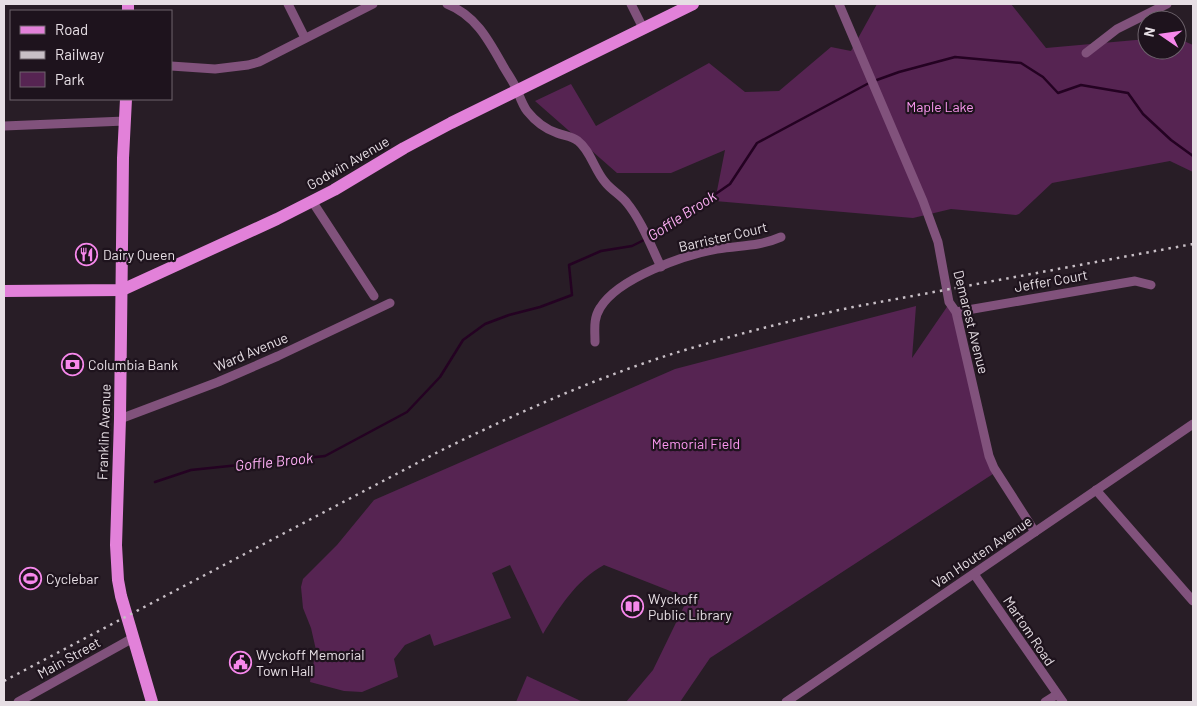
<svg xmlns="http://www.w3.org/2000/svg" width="1197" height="706" font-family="Barlow,sans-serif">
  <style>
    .green { fill: #562452 }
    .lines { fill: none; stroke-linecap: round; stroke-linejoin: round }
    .stream { stroke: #240222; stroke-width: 2.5 }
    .minor { stroke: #81527c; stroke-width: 9 }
    .primary { stroke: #e281d9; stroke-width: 12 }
    .rail { stroke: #c8bfc6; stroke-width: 2.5; stroke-dasharray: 2.5 5; stroke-linecap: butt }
    .labels { text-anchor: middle; stroke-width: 4.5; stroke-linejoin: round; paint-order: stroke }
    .park-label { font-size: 14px; fill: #fb98f0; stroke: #1e131d }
    .street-label { font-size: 14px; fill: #e6dee4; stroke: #1e131d }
    .poi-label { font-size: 14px; fill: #e6dee4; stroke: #1e131d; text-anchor: start }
    .water-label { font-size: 15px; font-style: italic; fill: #feaff5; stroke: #1e131d }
  </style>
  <rect width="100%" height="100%" fill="#281d26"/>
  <g class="green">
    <polygon points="877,4 1011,4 1046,48 1147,39 1147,50 1177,50 1177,38 1193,45 1193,172 1170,161 1052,183 1019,214 1016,215 951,209 913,218 715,201 725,150 671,173 617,173 535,101 571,84 596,126 709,63 745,92 779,91 831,47 851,51"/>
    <path d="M 951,301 L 996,472 L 710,658 L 680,702 L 626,702 L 653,670 L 688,598 L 604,565 C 576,580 559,608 543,634 L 510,565 L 492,573 L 511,618 L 434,646 L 430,634 L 405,645 L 394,659 L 398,677 L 362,692 L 344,691 L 310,682 L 316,650 L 311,628 L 303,608 L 301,587 L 303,579 L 337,545 L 374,500 L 675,369 L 916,306 L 912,358 Z"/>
    <polygon points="527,676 583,702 516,702"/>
  </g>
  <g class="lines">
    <g class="stream">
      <polyline points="874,81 899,72 955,57 1021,63 1043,77 1058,93 1081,85 1128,93 1143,114 1171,140 1193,156"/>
      <polyline points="651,237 658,234 730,184 757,143 869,83"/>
      <polyline points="155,482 191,470 325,456 407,412 440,377 463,340 485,324 509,315 540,307 572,295 569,265 601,251 632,246 646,239"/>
    </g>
    <g class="minor">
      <polyline points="288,4 305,38"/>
      <path d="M 447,4 C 475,15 488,39 502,64 C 507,73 513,81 517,90 C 520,97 522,104 527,111 C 535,121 545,129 557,133 C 565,136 572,136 578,141 C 590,150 595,171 605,182 C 611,190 621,195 627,203 C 641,220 651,246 661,267"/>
      <polyline points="631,4 643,28"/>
      <polyline points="839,4 923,201 938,242 949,302 956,312 989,456 994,468 1035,532"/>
      <polyline points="1086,53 1117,29 1167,4"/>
      <polyline points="171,66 215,69 248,65 259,62 373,4"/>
      <polyline points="4,126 125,121"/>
      <polyline points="312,201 374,296"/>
      <polyline points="956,312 1135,281 1151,285"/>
      <path d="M 595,342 C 595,330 593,319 600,308 C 618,278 684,255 717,249 C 741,245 758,247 781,237"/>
      <polyline points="120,419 218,382 278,356 390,303"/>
      <polyline points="1096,490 1193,601"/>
      <polyline points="974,574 1063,702"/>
      <polyline points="18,702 133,638"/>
      <polyline points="786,702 1193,424"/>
      <polyline points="1045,702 1056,695"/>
    </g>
    <g class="primary">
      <polyline points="128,11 128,4"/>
      <polyline points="126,99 123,158 120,419 116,545 118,580 121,596 152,702"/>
      <polyline points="4,291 122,290 277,219 334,190 404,148 451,123 693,4"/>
    </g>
    <path class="rail" d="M 4,681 L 438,452 C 523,410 610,371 702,345 C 752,330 802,318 853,307 L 1193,244"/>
  </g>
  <defs>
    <symbol id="restaurant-ring" viewBox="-11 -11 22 22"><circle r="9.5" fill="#1e131d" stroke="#f788ec" stroke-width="1.5"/><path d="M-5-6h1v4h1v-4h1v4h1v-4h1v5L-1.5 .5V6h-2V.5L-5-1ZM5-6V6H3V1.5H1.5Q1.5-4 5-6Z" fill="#f788ec"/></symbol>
    <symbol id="bank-ring" viewBox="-11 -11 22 22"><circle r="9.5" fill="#1e131d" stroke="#f788ec" stroke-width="1.5"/><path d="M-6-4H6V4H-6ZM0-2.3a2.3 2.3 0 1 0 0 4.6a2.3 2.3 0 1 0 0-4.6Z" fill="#f788ec"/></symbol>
    <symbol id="stadium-ring" viewBox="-11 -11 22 22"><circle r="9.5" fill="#1e131d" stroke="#f788ec" stroke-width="1.5"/><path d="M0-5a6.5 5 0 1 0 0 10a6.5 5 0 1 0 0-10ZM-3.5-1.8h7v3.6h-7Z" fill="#f788ec"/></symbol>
    <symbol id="library-ring" viewBox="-11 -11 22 22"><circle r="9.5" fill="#1e131d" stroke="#f788ec" stroke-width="1.5"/><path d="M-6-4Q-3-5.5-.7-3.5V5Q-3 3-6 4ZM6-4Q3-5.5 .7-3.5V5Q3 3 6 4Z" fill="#f788ec"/></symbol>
    <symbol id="civic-ring" viewBox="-11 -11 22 22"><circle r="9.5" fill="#1e131d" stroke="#f788ec" stroke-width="1.5"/><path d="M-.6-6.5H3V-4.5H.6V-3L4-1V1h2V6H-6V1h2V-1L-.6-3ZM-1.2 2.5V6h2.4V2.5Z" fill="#f788ec"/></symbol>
  </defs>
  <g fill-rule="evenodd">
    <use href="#restaurant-ring" x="74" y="242" width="25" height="25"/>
    <use href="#bank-ring" x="60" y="352" width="25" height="25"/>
    <use href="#stadium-ring" x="18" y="566" width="25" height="25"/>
    <use href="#library-ring" x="620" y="594" width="25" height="25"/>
    <use href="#civic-ring" x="228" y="650" width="25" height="25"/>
  </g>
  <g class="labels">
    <g class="park-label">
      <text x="940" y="112">Maple Lake</text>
      <text x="696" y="449">Memorial Field</text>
    </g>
    <g class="street-label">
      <text transform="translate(348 163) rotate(-30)" y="5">Godwin Avenue</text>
      <text transform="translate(723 237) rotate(-13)" y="5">Barrister Court</text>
      <text transform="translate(1051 281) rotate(-10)" y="5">Jeffer Court</text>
      <text transform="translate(971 322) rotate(76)" y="5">Demarest Avenue</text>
      <text transform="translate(251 352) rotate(-23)" y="5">Ward Avenue</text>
      <text transform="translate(104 432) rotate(-88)" y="5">Franklin Avenue</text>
      <text transform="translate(982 552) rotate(-34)" y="5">Van Houten Avenue</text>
      <text transform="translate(1029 631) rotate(56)" y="5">Martom Road</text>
      <text transform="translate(69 658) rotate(-29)" y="5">Main Street</text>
    </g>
    <g class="poi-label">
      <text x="103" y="260">Dairy Queen</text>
      <text x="88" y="370">Columbia Bank</text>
      <text x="46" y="584">Cyclebar</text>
      <text x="648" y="604">Wyckoff<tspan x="648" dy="16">Public Library</tspan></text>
      <text x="256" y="660">Wyckoff Memorial<tspan x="256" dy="16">Town Hall</tspan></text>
    </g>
    <g class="water-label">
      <text transform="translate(682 216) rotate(-33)" y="5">Goffle Brook</text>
      <text transform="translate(274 462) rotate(-6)" y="5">Goffle Brook</text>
    </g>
  </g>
  <rect width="1197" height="706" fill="none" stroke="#e6dee4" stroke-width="10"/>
  <rect x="10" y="10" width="162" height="90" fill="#1e131d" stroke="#6e646d"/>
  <rect x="20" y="26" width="25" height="8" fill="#e281d9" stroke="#6e646d"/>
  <text x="55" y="35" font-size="15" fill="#e6dee4">Road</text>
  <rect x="20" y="51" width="25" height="8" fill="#c8bfc6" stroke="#6e646d"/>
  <text x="55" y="60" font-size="15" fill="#e6dee4">Railway</text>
  <rect x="20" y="72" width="25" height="15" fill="#562452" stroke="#6e646d"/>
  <text x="55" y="85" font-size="15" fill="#e6dee4">Park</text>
  <g transform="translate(1162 35) rotate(283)"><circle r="24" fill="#1e131d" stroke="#6e646d"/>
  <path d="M0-4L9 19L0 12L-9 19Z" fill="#f788ec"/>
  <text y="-8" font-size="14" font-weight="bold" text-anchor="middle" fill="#e6dee4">N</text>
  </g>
</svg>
